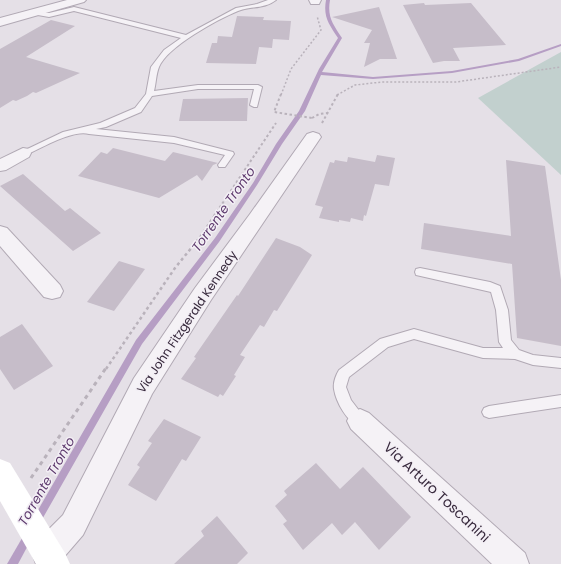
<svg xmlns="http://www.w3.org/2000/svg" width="561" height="564" font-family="Poppins,sans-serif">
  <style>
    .green { fill: #c2d0ce }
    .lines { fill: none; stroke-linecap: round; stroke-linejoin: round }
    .stream { fill: #b69ec4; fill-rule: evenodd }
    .building { fill: #c6bdc9 }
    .lane-casing { stroke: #b1a9b4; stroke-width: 2 }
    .street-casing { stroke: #b1a9b4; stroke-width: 2 }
    .path-far3 { stroke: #b9b2bb; stroke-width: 1.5; stroke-dasharray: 2 2; stroke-linecap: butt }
    .path-far2 { stroke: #b9b2bb; stroke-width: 2; stroke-dasharray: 2.5 2.5; stroke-linecap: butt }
    .path-far1 { stroke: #b9b2bb; stroke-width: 2.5; stroke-dasharray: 3 3; stroke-linecap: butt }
    .path { stroke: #b9b2bb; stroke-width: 3; stroke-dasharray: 4 4; stroke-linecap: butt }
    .lane { fill: #f5f2f6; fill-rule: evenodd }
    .street { fill: #f5f2f6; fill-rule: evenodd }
    .secondary { fill: #fff; fill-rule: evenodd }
    .labels { text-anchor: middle; stroke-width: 3; stroke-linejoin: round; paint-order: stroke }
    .street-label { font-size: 12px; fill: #382a3d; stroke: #f3eff5 }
    .water-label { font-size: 13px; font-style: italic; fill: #5c386c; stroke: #f3eff5 }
    .near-street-label { font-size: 14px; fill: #382a3d; stroke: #f3eff5 }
  </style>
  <rect width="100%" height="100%" fill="#e5e0e7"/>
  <polygon class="green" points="561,52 561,175 478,98"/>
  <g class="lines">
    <g class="stream">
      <path d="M 326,0 L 330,0 C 327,17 333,24 342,38 L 322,72 L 373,77 L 452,71 L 518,59 L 561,44 L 561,46 L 519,61 L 452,73 L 373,79 L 321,75 L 305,111 L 282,144 L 257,185 L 219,242 L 142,344 L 40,523 L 37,525 L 34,523 L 32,520 L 34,517 L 136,340 L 215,238 L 253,183 L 276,144 L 299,111 L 319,69 L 338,38 C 329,24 323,17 326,0 Z"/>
      <polygon points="28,531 31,533 33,536 18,564 7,564 25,533"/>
    </g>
  </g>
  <g class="building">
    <polygon points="424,3 425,5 471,3 506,45 453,48 460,61 444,61 433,63 403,5"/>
    <polygon points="379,7 397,59 380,59 364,67 370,43 364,43 372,30 332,17"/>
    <polygon points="237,16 264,17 263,20 291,21 289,40 273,39 272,48 259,47 256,64 206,63 212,43 217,43 218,36 232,37"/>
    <polygon points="51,20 75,26 26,57 80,73 36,93 33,92 27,96 16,101 13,100 0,108 0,49"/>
    <polygon points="248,98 247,121 179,121 183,99"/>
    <polygon points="113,148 165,161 173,152 218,163 213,165 202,181 197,175 159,198 78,176 101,152 107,154"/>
    <polygon points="377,155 395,158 389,186 375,184 366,216 364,215 363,221 351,218 350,222 339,220 339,222 319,218 323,207 315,205 330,162 334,163 335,160 347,162 348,157 375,162"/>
    <polygon points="506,160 545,166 561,280 561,346 517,338 512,264 421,249 424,223 511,236"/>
    <polygon points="23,174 65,211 70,208 101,233 73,251 0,186"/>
    <polygon points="276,238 300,247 312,255 277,311 274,310 264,327 260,325 240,355 245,357 234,375 236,376 223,396 220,394 218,397 181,379 196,358 194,357 237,295 238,296"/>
    <polygon points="119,261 145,269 114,311 87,302"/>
    <polygon points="22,324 53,366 14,390 0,369 0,337"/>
    <polygon points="164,419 201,437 186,461 182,459 156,501 128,485 140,467 137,465 152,443 148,441"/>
    <polygon points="316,463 340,489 363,467 411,517 379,550 355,522 342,535 332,523 303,550 283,524 287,521 275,506 287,495 284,491"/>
    <polygon points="217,516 248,553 237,564 174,564 204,536 201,531"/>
  </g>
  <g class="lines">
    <defs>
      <g id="lane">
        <path d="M 268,0 L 276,0 C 265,9 251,6 238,11 C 218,19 167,47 159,67 C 156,74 156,84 154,91 L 198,85 L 258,85 L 262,87 L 257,107 L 254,107 L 250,105 L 254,89 L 198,89 L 152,96 L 141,112 L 106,127 L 96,129 L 174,137 L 233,152 L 234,154 L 225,167 L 219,167 L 218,165 L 225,155 L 174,143 L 89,134 C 74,129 41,148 26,155 L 23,156 L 19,153 L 63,132 L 100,123 L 135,108 L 146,94 L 151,67 L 164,50 L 181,38 L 74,11 L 49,17 L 32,14 L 32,12 L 49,13 L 74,7 L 186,35 L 236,8 L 257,4 Z"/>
        <path d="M 420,268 L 490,282 L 500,286 L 508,310 L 511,340 L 519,350 L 533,355 L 561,358 L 561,368 L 533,365 L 515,359 L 483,358 L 414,339 L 388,347 L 349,377 L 346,387 L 351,400 L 367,421 L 365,425 L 360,427 C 347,422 336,402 334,389 C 333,383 336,375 339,370 L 380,339 L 414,329 L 483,348 L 503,348 L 499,342 L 496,310 L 491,292 L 416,275 L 415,272 L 416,269 Z"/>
        <polygon points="561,395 561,407 489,418 484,416 482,412 484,408 489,406"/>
      </g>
      <g id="street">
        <polygon points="67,0 86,0 84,2 0,26 0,18"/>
        <polygon points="309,0 321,0 319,4 311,4"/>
        <polygon points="313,132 319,134 321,137 211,300 152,394 83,535 58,564 36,564 32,553 36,542 63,515 134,378 195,288 250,214 307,134"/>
        <polygon points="23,148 29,149 31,153 29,157 6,170 0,171 0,159"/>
        <polygon points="0,226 7,228 60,285 63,291 60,297 52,299 44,297 0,246"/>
        <polygon points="360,409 369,413 525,553 529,564 492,564 351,429 347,421 351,413"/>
      </g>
    </defs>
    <use href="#lane" class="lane-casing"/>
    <use href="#street" class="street-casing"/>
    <g class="path-far3">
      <polyline points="281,95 291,69 321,30 317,16"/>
      <polyline points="337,95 355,85 382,82 456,82 561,67"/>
    </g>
    <g class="path-far2">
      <polyline points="281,94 274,112 312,118"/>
      <polyline points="312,118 319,114 328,113"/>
      <polyline points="322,123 338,94"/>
      <polyline points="214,216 276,123"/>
    </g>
    <polyline class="path-far1" points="106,369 175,268 201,236 215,215"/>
    <polyline class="path" points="31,478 106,368"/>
    <use href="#lane" class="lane"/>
    <use href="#street" class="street"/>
    <polygon class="secondary" points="0,459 10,463 65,553 70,564 36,564 0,501"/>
  </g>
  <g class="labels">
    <g class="street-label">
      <text transform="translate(187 322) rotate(-56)" y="4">Via John Fitzgerald Kennedy</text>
    </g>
    <g class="water-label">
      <text transform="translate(223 209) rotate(-55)" y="5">Torrente Tronto</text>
      <text transform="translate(46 481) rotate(-60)" y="5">Torrente Tronto</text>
    </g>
    <g class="near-street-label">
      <text transform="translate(437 492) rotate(43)" y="5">Via Arturo Toscanini</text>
    </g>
  </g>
</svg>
